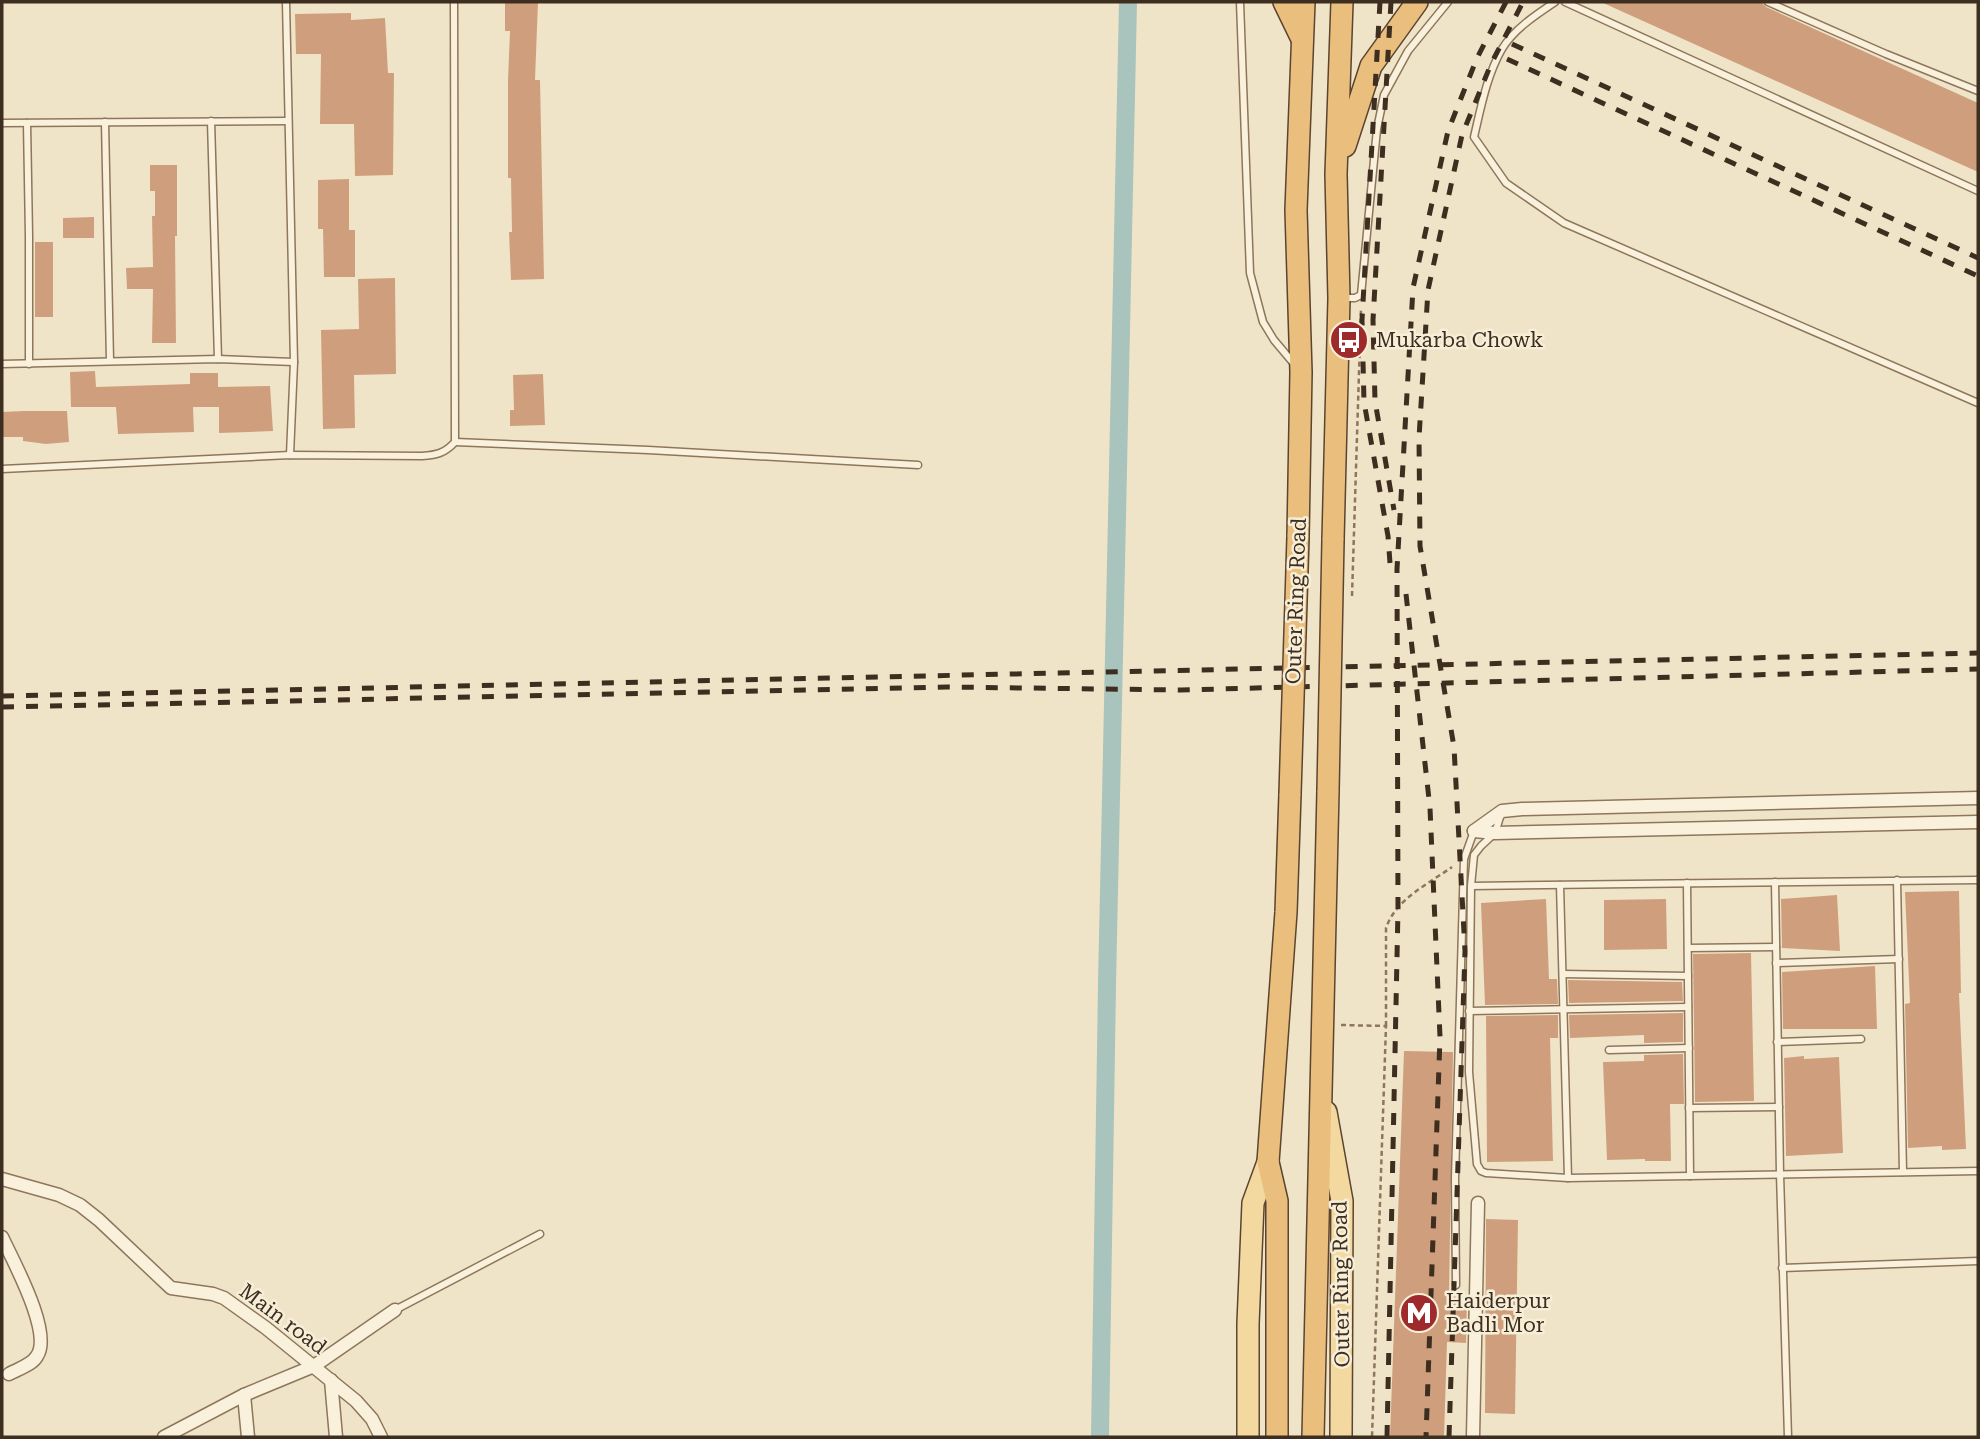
<svg xmlns="http://www.w3.org/2000/svg" width="1980" height="1439" font-family="'Roboto Serif',serif">
  <style>
    .lines { fill: none; stroke-linecap: round; stroke-linejoin: round }
    .canal { stroke: #a9c4bc; stroke-width: 18 }
    .building { fill: #cf9f7d }
    .service-casing { stroke: #8d765c; stroke-width: 9 }
    .minor-casing { stroke: #8d765c; stroke-width: 15 }
    .primary-casing { stroke: #5b4430; stroke-width: 24 }
    .trunk-casing { stroke: #5b4430; stroke-width: 24 }
    .path { stroke: #8d765c; stroke-width: 2.5; stroke-dasharray: 5 3.5; stroke-linecap: butt }
    .service { stroke: #faf1dc; stroke-width: 6 }
    .minor { stroke: #faf1dc; stroke-width: 12 }
    .primary { stroke: #f3d9a0; stroke-width: 21 }
    .trunk { stroke: #eabe7c; stroke-width: 21 }
    .rail { stroke: #3d2e20; stroke-width: 5; stroke-dasharray: 12 12; stroke-linecap: butt }
    .trunk-bridge-casing { stroke: #5b4430; stroke-width: 24; stroke-linecap: butt }
    .trunk-bridge { stroke: #eabe7c; stroke-width: 21 }
    .labels { text-anchor: middle; stroke-width: 5; stroke-linejoin: round; paint-order: stroke }
    .poi-label { font-size: 21px; fill: #3d2e20; stroke: #f7eed8; text-anchor: start }
    .street-label { font-size: 21px; fill: #3d2e20; stroke: #f7eed8 }
  </style>
  <rect width="100%" height="100%" fill="#f0e4c8"/>
  <g class="lines">
    <polyline class="canal" points="1100,1437 1107,984 1128,2"/>
  </g>
  <g class="building">
    <polygon points="505,2 538,2 535,80 540,80 544,279 511,280 509,232 512,232 511,178 508,178 508,80 510,31 505,31"/>
    <polygon points="1601,2 1762,3 1766,7 1978,103 1978,172"/>
    <polygon points="351,13 351,20 385,18 388,73 394,73 393,175 355,176 354,124 320,124 321,54 296,54 295,14"/>
    <polygon points="150,165 177,165 177,236 175,236 176,343 152,343 153,289 127,289 126,268 153,267 152,216 155,216 155,191 150,191"/>
    <polygon points="349,179 349,230 355,230 355,277 324,277 323,229 318,229 318,180"/>
    <polygon points="94,217 94,238 63,238 63,218"/>
    <rect x="35" y="242" width="18" height="75"/>
    <polygon points="395,278 396,374 354,375 355,428 323,429 321,330 359,329 358,279"/>
    <polygon points="95,371 96,387 190,384 190,373 218,373 218,387 270,386 273,431 219,433 219,407 193,407 194,432 118,434 116,407 71,407 70,372"/>
    <polygon points="543,374 545,425 510,426 510,410 514,410 513,375"/>
    <polygon points="24,411 67,411 69,442 46,444 23,441 23,437 2,437 2,412"/>
    <polygon points="1959,891 1961,993 1959,993 1966,1149 1942,1150 1942,1146 1908,1148 1905,1004 1910,1003 1905,892"/>
    <polygon points="1837,895 1840,951 1782,948 1781,899"/>
    <polygon points="1546,899 1549,979 1557,979 1558,1004 1485,1005 1481,903"/>
    <polygon points="1666,899 1667,949 1604,950 1604,900"/>
    <polygon points="1751,953 1754,1101 1695,1102 1693,954"/>
    <polygon points="1875,966 1877,1029 1783,1029 1782,972"/>
    <polygon points="1568,980 1682,982 1683,1001 1569,1003"/>
    <polygon points="1683,1013 1683,1042 1644,1043 1644,1035 1570,1038 1569,1015"/>
    <polygon points="1558,1015 1558,1038 1550,1038 1553,1161 1487,1162 1486,1016"/>
    <polygon points="1404,1051 1453,1052 1449,1296 1467,1297 1466,1343 1447,1342 1444,1437 1390,1437"/>
    <polygon points="1683,1054 1684,1104 1670,1104 1671,1161 1645,1161 1645,1159 1607,1160 1603,1062 1644,1061 1644,1055"/>
    <polygon points="1804,1056 1804,1059 1839,1057 1843,1153 1786,1156 1784,1058"/>
    <polygon points="1486,1219 1518,1220 1515,1414 1485,1413"/>
  </g>
  <g class="lines">
    <defs>
      <g id="service">
        <polyline points="286,2 294,362 290,455"/>
        <polyline points="1240,2 1250,273 1263,322 1274,340 1295,365"/>
        <path d="M 1555,2 C 1537,14 1514,29 1502,49 C 1487,75 1481,107 1474,137 L 1506,183 L 1564,223 L 1978,403"/>
        <polyline points="1565,2 1978,191"/>
        <polyline points="1768,2 1886,54 1978,91"/>
        <polyline points="211,121 218,359"/>
        <polyline points="105,122 110,361"/>
        <polyline points="2,123 288,121"/>
        <polyline points="27,123 29,236 29,364"/>
        <polyline points="1344,298 1355,298 1361,295 1377,129 1384,95 1408,51 1448,2"/>
        <polyline points="2,364 218,359 294,362"/>
        <polyline points="455,442 648,450 918,465"/>
        <path d="M 2,469 L 290,455 L 422,456 C 437,455 445,453 455,442 L 454,2"/>
        <polyline points="1501,814 1495,833 1481,846 1474,855 1471,886 1469,1072 1477,1164 1481,1171 1486,1173 1568,1178 1978,1171"/>
        <polyline points="1897,880 1903,1172"/>
        <polyline points="1775,882 1780,1174 1788,1437"/>
        <polyline points="1687,883 1690,1176"/>
        <polyline points="1560,885 1568,1178"/>
        <polyline points="1471,886 1978,880"/>
        <polyline points="1688,948 1776,947"/>
        <polyline points="1776,963 1899,959"/>
        <polyline points="1563,974 1688,976"/>
        <polyline points="1469,1011 1688,1007"/>
        <polyline points="1777,1042 1861,1039"/>
        <polyline points="1609,1050 1689,1048"/>
        <polyline points="1689,1108 1779,1107"/>
        <polyline points="1782,1268 1978,1261"/>
        <polyline points="1456,1285 1455,1179 1464,859 1474,831"/>
        <polyline points="395,1310 540,1234"/>
      </g>
      <g id="minor">
        <polyline points="1474,831 1502,811 1522,809 1978,798"/>
        <polyline points="1474,831 1495,833 1978,822"/>
        <polyline points="2,1179 59,1195 80,1205 99,1220 171,1288 213,1294 224,1298 266,1328 356,1401 372,1419 381,1437"/>
        <path d="M 2,1237 C 13,1261 53,1333 37,1356 C 32,1365 18,1369 9,1374"/>
        <polyline points="331,1380 336,1437"/>
        <polyline points="244,1395 248,1437"/>
        <polyline points="164,1437 244,1395 314,1366 395,1310"/>
        <polyline points="1473,1437 1478,1203"/>
      </g>
      <g id="primary">
        <polyline points="1326,1112 1342,1201 1341,1437"/>
        <polyline points="1248,1437 1248,1324 1253,1203 1268,1162"/>
      </g>
      <g id="trunk">
        <polyline points="1284,2 1301,37"/>
        <polyline points="1345,146 1371,66 1417,2"/>
        <polyline points="1298,537 1301,372 1296,210 1304,2"/>
        <polyline points="1333,540 1339,298 1336,174 1342,2"/>
        <polyline points="1277,1437 1277,1201 1268,1162 1286,912 1290,794"/>
        <polyline points="1313,1437 1328,791"/>
      </g>
    </defs>
    <use href="#service" class="service-casing"/>
    <use href="#minor" class="minor-casing"/>
    <use href="#primary" class="primary-casing"/>
    <use href="#trunk" class="trunk-casing"/>
    <g class="path">
      <polyline points="1352,596 1361,309"/>
      <polyline points="1341,1025 1386,1026 1372,1437"/>
      <path d="M 1386,1026 L 1386,928 C 1396,899 1428,884 1452,867"/>
    </g>
    <use href="#service" class="service"/>
    <use href="#minor" class="minor"/>
    <use href="#primary" class="primary"/>
    <use href="#trunk" class="trunk"/>
    <g class="rail">
      <polyline points="1380,2 1362,320 1364,402 1388,536 1390,563"/>
      <polyline points="1391,2 1373,320 1375,401 1394,510"/>
      <polyline points="1512,44 1978,258"/>
      <polyline points="1507,59 1978,276"/>
      <polyline points="1406,594 1430,808 1440,1037 1426,1437"/>
      <polyline points="2,696 1978,653"/>
      <polyline points="2,707 947,687 1181,690 1978,669"/>
      <polyline points="1387,1437 1398,909 1397,569 1413,288 1448,131 1477,58 1506,2"/>
      <polyline points="1449,1437 1465,951 1454,747 1420,546 1419,438 1428,290 1462,135 1491,64 1523,2"/>
    </g>
    <defs>
      <g id="trunk-bridge">
        <polyline points="1328,791 1333,540"/>
        <polyline points="1290,794 1298,537"/>
      </g>
    </defs>
    <use href="#trunk-bridge" class="trunk-bridge-casing"/>
    <use href="#trunk-bridge" class="trunk-bridge"/>
  </g>
  <defs>
    <symbol id="bus-disc" viewBox="-11 -11 22 22"><circle r="9.5" fill="#9e2a2b" stroke="#f7eed8"/><path d="M-5-6H5V4H4V6H2V4H-2V6H-4V4H-5ZM-3.5-4V0h7V-4ZM-3.5 1.2v1.5H-2V1.2ZM2 1.2v1.5H3.5V1.2Z" fill="#fff"/></symbol>
    <symbol id="metro-disc" viewBox="-11 -11 22 22"><circle r="9.5" fill="#9e2a2b" stroke="#f7eed8"/><path d="M-5.5 5V-5H-3L0 0L3-5H5.5V5H3V-.5L0 4L-3-.5V5Z" fill="#fff"/></symbol>
  </defs>
  <g fill-rule="evenodd">
    <use href="#bus-disc" x="1327" y="318" width="44" height="44"/>
    <use href="#metro-disc" x="1397" y="1291" width="44" height="44"/>
  </g>
  <g class="labels">
    <g class="poi-label">
      <text x="1376" y="347">Mukarba Chowk</text>
      <text x="1446" y="1308">Haiderpur<tspan x="1446" dy="24">Badli Mor</tspan></text>
    </g>
    <g class="street-label">
      <text transform="translate(1296 601) rotate(-88)" y="7">Outer Ring Road</text>
      <text transform="translate(1341 1284) rotate(-91)" y="7">Outer Ring Road</text>
      <text transform="translate(283 1319) rotate(37)" y="7">Main road</text>
    </g>
  </g>
  <rect width="1980" height="1439" fill="none" stroke="#3d2e20" stroke-width="7"/>
</svg>
